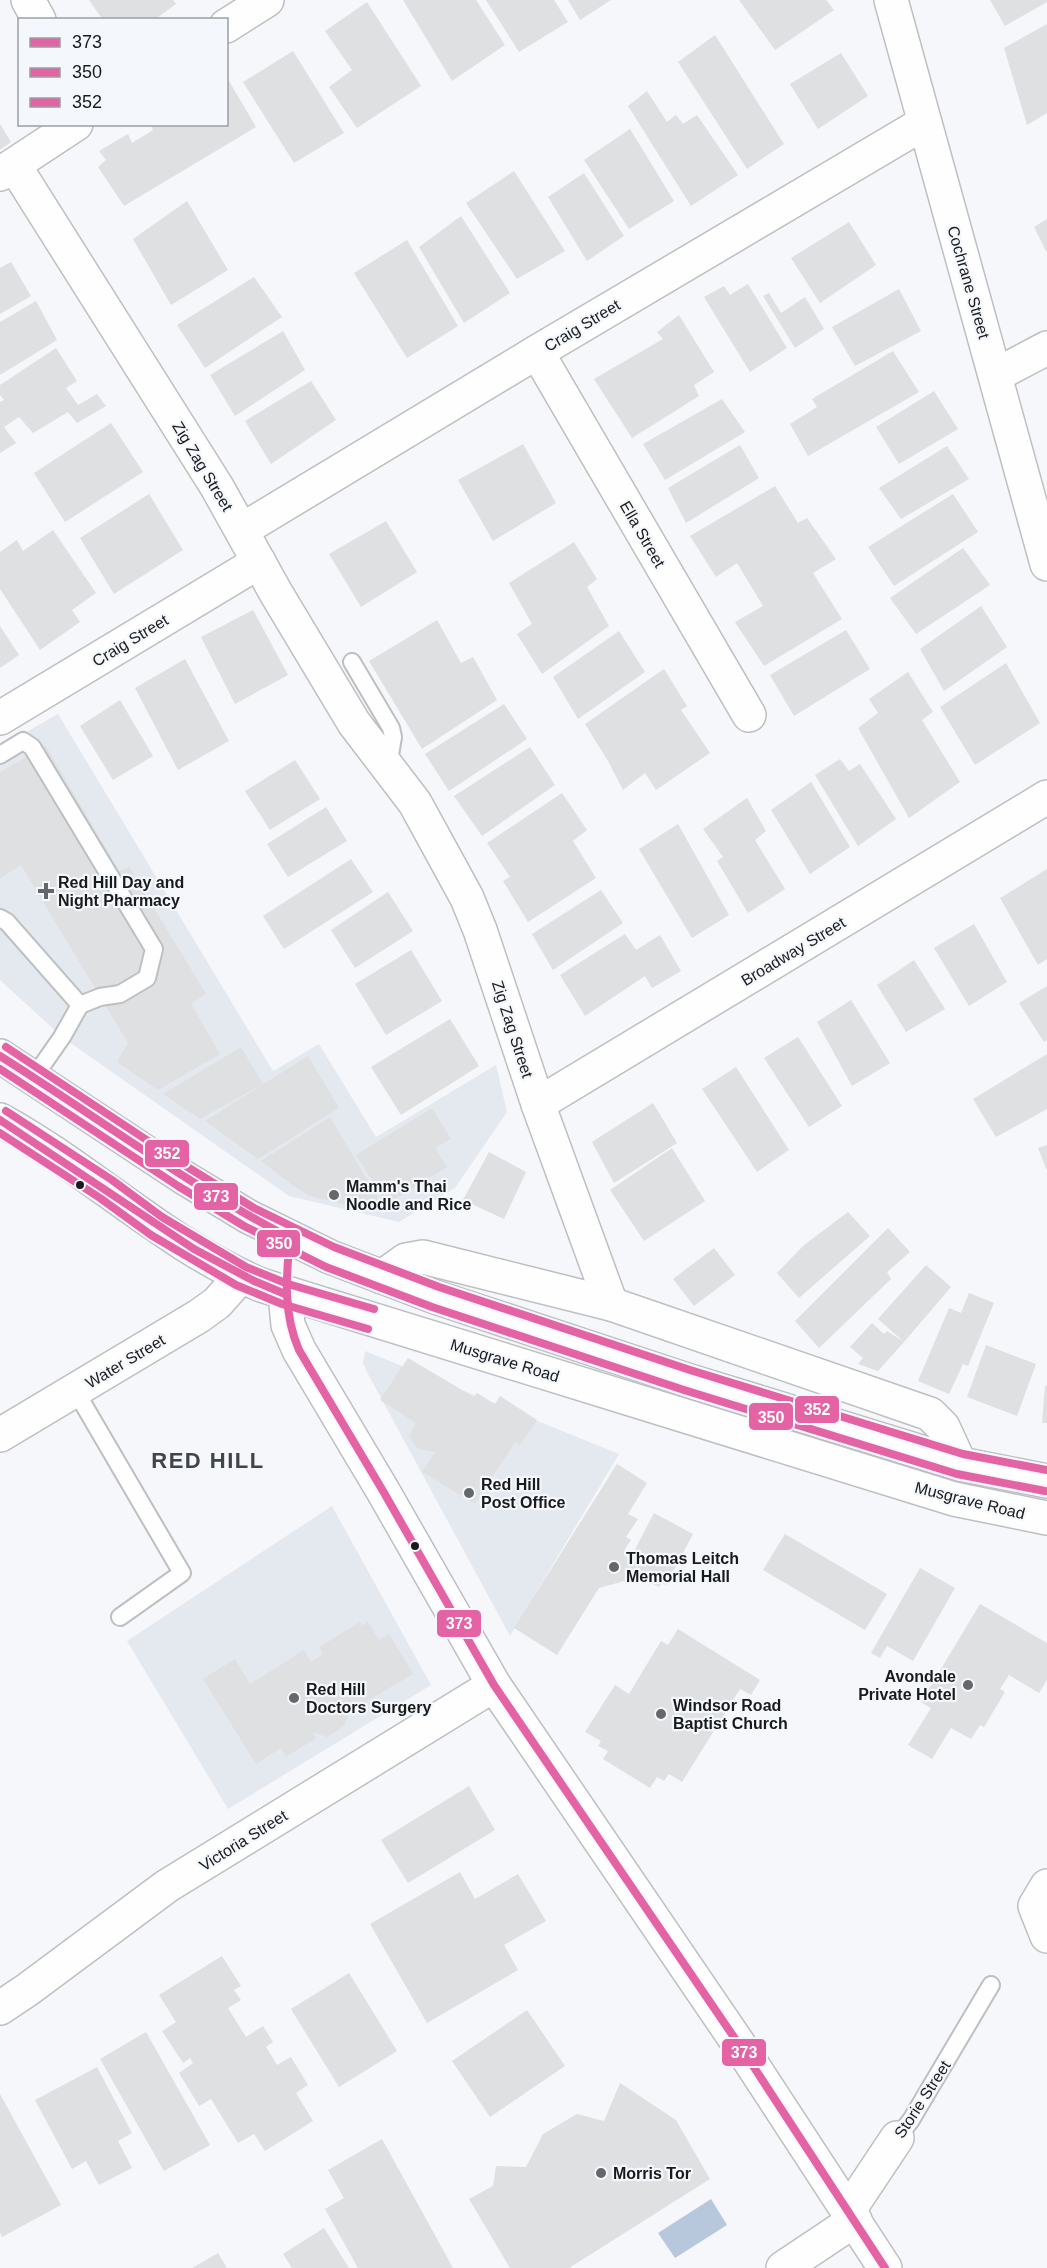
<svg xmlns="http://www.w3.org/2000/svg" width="1047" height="2268" font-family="Helvetica,sans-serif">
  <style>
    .built { fill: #e4e9ef }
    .water { fill: #b7c8dd }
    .building { fill: #dee0e2 }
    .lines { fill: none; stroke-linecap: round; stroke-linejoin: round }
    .lane-casing { stroke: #bdbfc1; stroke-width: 20 }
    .street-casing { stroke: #bdbfc1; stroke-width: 36 }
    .secondary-casing { stroke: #bdbfc1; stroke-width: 36 }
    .primary-casing { stroke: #bdbfc1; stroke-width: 36 }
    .lane { stroke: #fefefe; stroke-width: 16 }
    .street { stroke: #fefefe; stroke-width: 33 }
    .secondary { stroke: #fefefe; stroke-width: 33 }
    .primary { stroke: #fefefe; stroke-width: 33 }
    .bus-1-casing { stroke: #f4f7fb; stroke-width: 12 }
    .bus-2-casing { stroke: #f4f7fb; stroke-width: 12 }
    .bus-3-casing { stroke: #f4f7fb; stroke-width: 12 }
    .bus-1 { stroke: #e463a4; stroke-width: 8 }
    .bus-2 { stroke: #e463a4; stroke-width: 8 }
    .bus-3 { stroke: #e463a4; stroke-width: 8 }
    .poi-dot { fill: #66676a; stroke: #f4f7fb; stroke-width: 2 }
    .bus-dot { fill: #191a1c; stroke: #f4f7fb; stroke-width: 2 }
    .labels { text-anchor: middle; stroke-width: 4.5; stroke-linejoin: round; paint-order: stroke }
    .street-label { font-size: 16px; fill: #191a1c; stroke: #f4f7fb }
    .poi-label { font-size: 16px; font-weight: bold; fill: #191a1c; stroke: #f4f7fb; text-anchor: start }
    .district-label { font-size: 22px; font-weight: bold; letter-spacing: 1.5px; fill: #424448; stroke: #f4f7fb }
    .line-badge { stroke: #f4f7fb; stroke-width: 2 }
    .badge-label { font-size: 16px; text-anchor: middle; font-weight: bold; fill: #fff }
  </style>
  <rect width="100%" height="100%" fill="#f5f7fa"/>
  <g class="built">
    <polygon points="58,714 273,1071 319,1044 376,1137 496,1065 507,1112 455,1188 399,1222 289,1196 62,1037 0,980 0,747"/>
    <polygon points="365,1351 619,1454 510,1636 368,1374 363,1363"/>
    <polygon points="332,1506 431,1685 228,1809 127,1641"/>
  </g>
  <polygon class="water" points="711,2199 727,2225 675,2258 658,2233"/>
  <g class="building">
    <polygon points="89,0 173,0 176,4 154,20 103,20"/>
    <polygon points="403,0 476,0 505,45 452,81"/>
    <polygon points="486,0 554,0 568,22 519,52"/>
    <polygon points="568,0 611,0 580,20"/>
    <polygon points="739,0 826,0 834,10 775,50"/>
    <polygon points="990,0 1047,0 1047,2 1005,26"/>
    <polygon points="367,2 421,86 357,128 329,87 352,70 325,31"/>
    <polygon points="1047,24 1047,113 1027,125 1004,48"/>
    <polygon points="715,35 784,144 747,169 678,62"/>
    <polygon points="293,51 344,133 294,163 243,82"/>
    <polygon points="841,53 868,96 818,129 790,84"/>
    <polygon points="229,81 256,127 124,206 98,167 106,160 99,151 128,134 132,143 153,130 150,124 226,124 226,83"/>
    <polygon points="647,91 667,122 676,115 683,124 697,115 738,175 691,206 628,106"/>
    <polygon points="0,124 11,142 0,150"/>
    <polygon points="630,129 674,201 629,229 584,160"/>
    <polygon points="514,171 565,251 517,279 466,203"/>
    <polygon points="584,173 624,236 587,261 548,197"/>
    <polygon points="187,201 228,270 171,305 133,239"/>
    <polygon points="461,216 510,293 464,323 419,247"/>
    <polygon points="1047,219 1047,253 1034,227"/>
    <polygon points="849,222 876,265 820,303 791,258"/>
    <polygon points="407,240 458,326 407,358 354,273"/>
    <polygon points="11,262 31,296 0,314 0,268"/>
    <polygon points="254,277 282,317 205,368 177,325"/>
    <polygon points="748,284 787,348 750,372 704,297 724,286 730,295"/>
    <polygon points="899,289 921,331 855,366 832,327"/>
    <polygon points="769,293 781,313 805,297 824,329 795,348 763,296"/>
    <polygon points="36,301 57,340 0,375 0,322"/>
    <polygon points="679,315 714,372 694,385 699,396 632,438 594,379 663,339 657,332"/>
    <polygon points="283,331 305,370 235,416 210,375"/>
    <polygon points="56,348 77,381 66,388 78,405 97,394 106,406 77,423 68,412 33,433 19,417 4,427 16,443 0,453 0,402 4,400 0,395 0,385"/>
    <polygon points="893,351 919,392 808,456 790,424 817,407 812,399"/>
    <polygon points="311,381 336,420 271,464 245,421"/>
    <polygon points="934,391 958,429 899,464 876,427"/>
    <polygon points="722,399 745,432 665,480 643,444"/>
    <polygon points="111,423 143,472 65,522 34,473"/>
    <polygon points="523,444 556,503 493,541 458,480"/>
    <polygon points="740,445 759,478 686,523 668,488"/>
    <polygon points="947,446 969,479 901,519 879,488"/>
    <polygon points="775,486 798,523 807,518 836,559 813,573 842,619 764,666 735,622 763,606 737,563 716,577 690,536"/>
    <polygon points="149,494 183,550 114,594 80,538"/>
    <polygon points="953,494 978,532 894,586 868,547"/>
    <polygon points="386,521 417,572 361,607 329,554"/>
    <polygon points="53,530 96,593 72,610 80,622 40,650 0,589 0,552 17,540 23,551"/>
    <polygon points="574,542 597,579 587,587 609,626 542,674 517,634 532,624 509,583"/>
    <polygon points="963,548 990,585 916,634 890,598"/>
    <polygon points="981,606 1007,647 944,691 920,649"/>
    <polygon points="253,610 288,675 235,704 201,637"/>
    <polygon points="437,620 461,663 473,657 497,700 422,749 369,661"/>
    <polygon points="0,626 19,655 0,668"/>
    <polygon points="846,630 870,669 794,716 770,675"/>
    <polygon points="619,631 645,672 578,719 553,677"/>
    <polygon points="185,659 229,741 178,770 135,688"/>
    <polygon points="1006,663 1040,723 975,765 940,707"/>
    <polygon points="664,669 687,706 681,710 710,753 656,790 645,773 623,790 608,761 585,724"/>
    <polygon points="908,672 933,712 922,720 960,782 909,818 858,728 878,713 869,699"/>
    <polygon points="120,700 153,756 113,780 80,726"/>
    <polygon points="504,704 527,739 449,791 425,754"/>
    <polygon points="46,746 119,871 129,867 206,994 191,1004 220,1054 158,1090 117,1062 128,1043 21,865 0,878 0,772"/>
    <polygon points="530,747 555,785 482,836 454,796"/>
    <polygon points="840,759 849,771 860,764 896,819 858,846 815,775"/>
    <polygon points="295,760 320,799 270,830 245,791"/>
    <polygon points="811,782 850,847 810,874 771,810"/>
    <polygon points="562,793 587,830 573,841 596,878 528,922 503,881 510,877 487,843"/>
    <polygon points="747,798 766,831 755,840 785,889 748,913 717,861 723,857 703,829"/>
    <polygon points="326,807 347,841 288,877 267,844"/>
    <polygon points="678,824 729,915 692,938 639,849"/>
    <polygon points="351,859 373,892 284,949 263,916"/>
    <polygon points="1047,869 1047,959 1038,965 1000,898"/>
    <polygon points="601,890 623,923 553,970 532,934"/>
    <polygon points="388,892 413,931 355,968 331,930"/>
    <polygon points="974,924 1007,982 969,1006 934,948"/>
    <polygon points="625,934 636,950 660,935 681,971 652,988 645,976 585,1016 560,975"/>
    <polygon points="411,950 442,1001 386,1035 355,984"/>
    <polygon points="914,960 945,1009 906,1032 877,985"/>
    <polygon points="1047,986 1047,1040 1044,1042 1019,1003"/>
    <polygon points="851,1000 890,1063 852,1086 817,1022"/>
    <polygon points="450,1019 479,1066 401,1115 371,1067"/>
    <polygon points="798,1037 842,1106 809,1127 764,1058"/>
    <polygon points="241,1047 263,1084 200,1119 163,1094"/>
    <polygon points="1047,1054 1047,1109 996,1137 973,1099"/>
    <polygon points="308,1056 339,1108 258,1159 205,1121"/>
    <polygon points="736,1067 789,1150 757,1172 702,1089"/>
    <polygon points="653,1103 677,1143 614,1183 592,1142"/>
    <polygon points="432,1108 451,1139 435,1148 447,1167 387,1204 356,1155"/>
    <polygon points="330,1117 378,1198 370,1210 309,1196 291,1184 261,1161"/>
    <polygon points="1047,1145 1047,1171 1038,1148"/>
    <polygon points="672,1148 705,1201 644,1241 610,1190"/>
    <polygon points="489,1152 526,1172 504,1219 463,1200"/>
    <polygon points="848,1212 870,1236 799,1298 777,1273 804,1245"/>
    <polygon points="888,1228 910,1252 887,1272 891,1279 819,1348 795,1321"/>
    <polygon points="714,1248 735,1275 694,1306 673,1279"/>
    <polygon points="926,1265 951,1287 904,1342 878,1371 858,1364 863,1358 850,1347 872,1323 884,1334 887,1331 904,1342 878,1319"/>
    <polygon points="969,1293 994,1303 968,1366 963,1364 949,1394 918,1381 949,1308 961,1313"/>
    <polygon points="986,1345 1036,1364 1017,1416 967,1397"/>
    <polygon points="408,1358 474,1397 477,1393 495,1404 500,1396 537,1420 520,1445 515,1442 475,1504 422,1472 435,1452 418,1449 409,1436 416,1423 380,1400"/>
    <polygon points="1045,1386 1047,1386 1047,1423 1042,1423"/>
    <polygon points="617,1464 647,1483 628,1514 638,1519 626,1537 631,1540 625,1549 626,1557 631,1557 654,1513 693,1534 666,1585 662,1583 659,1587 639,1577 599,1588 557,1655 514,1628"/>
    <polygon points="785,1534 887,1594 865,1630 763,1570"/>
    <polygon points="920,1568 955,1588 913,1661 887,1646 880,1658 871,1653"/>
    <polygon points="980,1604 1047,1643 1047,1680 1039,1693 1009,1675 1000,1689 1005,1692 984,1727 980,1725 971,1739 951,1728 932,1759 908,1745 931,1708 921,1702"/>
    <polygon points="360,1622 362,1626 368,1622 379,1640 389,1634 413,1674 349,1712 344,1726 327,1737 313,1732 316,1738 286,1757 281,1748 256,1764 203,1679 235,1659 250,1684 304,1650 311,1662 323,1654 319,1647"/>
    <polygon points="678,1629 760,1680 751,1695 740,1689 682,1782 669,1774 664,1781 657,1777 650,1788 603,1759 608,1751 598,1746 601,1741 585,1732 615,1685 629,1694 661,1641 668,1645"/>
    <polygon points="469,1786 495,1830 408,1883 381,1840"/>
    <polygon points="460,1872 475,1899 518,1874 546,1921 504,1945 518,1970 427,2023 370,1924"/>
    <polygon points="222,1956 241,1986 234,1990 241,2000 228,2008 246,2037 263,2026 273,2042 266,2047 277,2065 291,2057 308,2085 296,2093 313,2121 265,2151 254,2134 238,2143 211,2099 199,2106 179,2073 193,2063 190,2058 183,2063 162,2031 176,2022 159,1995"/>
    <polygon points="349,1973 397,2051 339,2087 291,2009"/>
    <polygon points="527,2010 565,2066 490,2117 452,2061"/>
    <polygon points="146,2032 210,2145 164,2171 100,2059"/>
    <polygon points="97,2067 132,2133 118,2141 132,2168 99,2185 86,2161 72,2169 35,2100"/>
    <polygon points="620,2083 676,2120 710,2179 569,2268 510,2268 469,2199 493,2186 496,2166 526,2167 543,2134 577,2114 604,2121"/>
    <polygon points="0,2094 61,2205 2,2237 0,2232"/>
    <polygon points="382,2139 453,2268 358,2268 325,2209 344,2198 328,2170"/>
    <polygon points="324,2228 349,2268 292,2268 283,2254"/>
    <polygon points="218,2253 227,2268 192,2268"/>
  </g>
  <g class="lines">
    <defs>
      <g id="lane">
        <polyline points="352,662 391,728 393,737 388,767"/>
        <polyline points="0,755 23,741 32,747 154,949 147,978 120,994 100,997 80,1005 62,1037 34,1077"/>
        <polyline points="0,918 7,922 80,1005"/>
        <polyline points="75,1390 182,1573 120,1617"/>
        <polyline points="897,2138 911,2120 991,1985"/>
      </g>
      <g id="street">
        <polyline points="28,0 39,20"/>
        <polyline points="226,26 267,0"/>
        <polyline points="14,165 217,487 276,593 354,723 415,803 467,898 480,930 538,1104 611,1304"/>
        <polyline points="0,174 76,124"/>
        <polyline points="537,352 749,715"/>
        <polyline points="996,375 1047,348"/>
        <polyline points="242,530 537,352 924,123"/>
        <polyline points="0,718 259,562"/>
        <polyline points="538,1104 1047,797"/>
        <polyline points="382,1277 406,1260 423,1257 611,1304 930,1414 943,1427 960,1464"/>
        <polyline points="0,1435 199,1316 217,1303 241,1276"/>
        <polyline points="1047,1886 1035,1906 1047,1936"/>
        <polyline points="0,2008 27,1990 167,1886 494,1685"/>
        <polyline points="849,2210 897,2138"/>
        <polyline points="783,2268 855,2220"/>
      </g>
      <g id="secondary">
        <polyline points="891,0 1047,564"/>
        <polyline points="285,1294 288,1325 299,1350 383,1491 494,1685 742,2049 885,2268"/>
      </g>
      <g id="primary">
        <polyline points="0,1056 183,1177 249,1217 330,1257 435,1297 687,1380 960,1464 1047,1481"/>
        <path d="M 0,1120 C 90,1169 166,1245 261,1285 L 954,1499 L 1047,1518"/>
      </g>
    </defs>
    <use href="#lane" class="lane-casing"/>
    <use href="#street" class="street-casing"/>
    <use href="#secondary" class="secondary-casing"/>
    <use href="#primary" class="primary-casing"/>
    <use href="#lane" class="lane"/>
    <use href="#street" class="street"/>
    <use href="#secondary" class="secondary"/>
    <use href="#primary" class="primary"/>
    <defs>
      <g id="bus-1">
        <path d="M 0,1056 C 97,1117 188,1185 290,1238 C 286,1277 283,1313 299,1350 L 383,1491 L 494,1685 L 742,2049 L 885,2268"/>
        <polyline points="0,1120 194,1249 254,1281 285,1294"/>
      </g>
      <g id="bus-2">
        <polyline points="0,1069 178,1186 244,1226 326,1267 432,1307 684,1390 957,1474 1045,1491"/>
        <polyline points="0,1133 100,1198 151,1235 236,1285 282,1304 368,1329"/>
      </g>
      <g id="bus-3">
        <polyline points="6,1047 189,1168 254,1208 334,1247 439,1287 690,1370 963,1454 1047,1470"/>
        <polyline points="6,1111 112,1180 162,1217 246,1267 288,1284 374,1309"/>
      </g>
    </defs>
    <use href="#bus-1" class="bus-1-casing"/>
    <use href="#bus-2" class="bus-2-casing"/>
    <use href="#bus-3" class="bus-3-casing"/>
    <use href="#bus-1" class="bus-1"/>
    <use href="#bus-2" class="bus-2"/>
    <use href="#bus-3" class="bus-3"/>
  </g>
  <g class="poi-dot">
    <path d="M43 882h6v6h6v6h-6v6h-6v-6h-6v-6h6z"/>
    <circle cx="334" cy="1195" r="6"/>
    <circle cx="469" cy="1493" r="6"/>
    <circle cx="614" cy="1567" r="6"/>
    <circle cx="968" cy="1685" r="6"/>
    <circle cx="294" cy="1698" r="6"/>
    <circle cx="661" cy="1714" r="6"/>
    <circle cx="601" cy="2173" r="6"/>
  </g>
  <g class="bus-dot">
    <circle cx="80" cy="1185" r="5"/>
    <circle cx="415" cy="1546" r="5"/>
  </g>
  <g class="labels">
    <g class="street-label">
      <text transform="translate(969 282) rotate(74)" y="6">Cochrane Street</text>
      <text transform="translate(582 325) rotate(-31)" y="6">Craig Street</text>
      <text transform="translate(203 466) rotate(59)" y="6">Zig Zag Street</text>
      <text transform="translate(643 534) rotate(60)" y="6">Ella Street</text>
      <text transform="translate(130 640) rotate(-31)" y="6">Craig Street</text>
      <text transform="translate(793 951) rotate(-31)" y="6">Broadway Street</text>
      <text transform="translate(513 1029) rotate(72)" y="6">Zig Zag Street</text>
      <text transform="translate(505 1360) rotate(17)" y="6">Musgrave Road</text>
      <text transform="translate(125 1361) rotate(-31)" y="6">Water Street</text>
      <text transform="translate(970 1500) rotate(14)" y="6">Musgrave Road</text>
      <text transform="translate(243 1840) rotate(-32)" y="6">Victoria Street</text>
      <text transform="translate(922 2099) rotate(-57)" y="6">Storie Street</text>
    </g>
    <g class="poi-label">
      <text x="58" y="888">Red Hill Day and<tspan x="58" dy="18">Night Pharmacy</tspan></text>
      <text x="346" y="1192">Mamm's Thai<tspan x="346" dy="18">Noodle and Rice</tspan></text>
      <text x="481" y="1490">Red Hill<tspan x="481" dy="18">Post Office</tspan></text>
      <text x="626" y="1564">Thomas Leitch<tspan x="626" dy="18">Memorial Hall</tspan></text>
      <text x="956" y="1682" text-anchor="end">Avondale<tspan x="956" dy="18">Private Hotel</tspan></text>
      <text x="306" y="1695">Red Hill<tspan x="306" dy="18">Doctors Surgery</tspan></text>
      <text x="673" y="1711">Windsor Road<tspan x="673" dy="18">Baptist Church</tspan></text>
      <text x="613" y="2179">Morris Tor</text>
    </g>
    <g class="district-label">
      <text x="208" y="1468">RED HILL</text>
    </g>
  </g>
  <g class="line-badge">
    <rect x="144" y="1139" width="46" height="29" rx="6" fill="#e463a4"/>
    <rect x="193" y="1182" width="46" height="29" rx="6" fill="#e463a4"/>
    <rect x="256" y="1229" width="45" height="29" rx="6" fill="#e463a4"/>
    <rect x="794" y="1395" width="46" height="29" rx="6" fill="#e463a4"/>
    <rect x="748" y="1402" width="46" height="29" rx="6" fill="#e463a4"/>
    <rect x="436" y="1609" width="46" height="29" rx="6" fill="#e463a4"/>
    <rect x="721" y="2038" width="46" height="29" rx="6" fill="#e463a4"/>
  </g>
  <g class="badge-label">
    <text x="167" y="1159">352</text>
    <text x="216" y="1202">373</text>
    <text x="279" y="1249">350</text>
    <text x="817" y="1415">352</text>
    <text x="771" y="1423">350</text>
    <text x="459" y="1629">373</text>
    <text x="744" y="2058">373</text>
  </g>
  <rect x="18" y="18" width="210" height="108" fill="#f4f7fb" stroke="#9c9fa2" stroke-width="1.5"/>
  <rect x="30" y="38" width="30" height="9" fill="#e463a4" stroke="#9c9fa2" stroke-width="1.5"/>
  <text x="72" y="48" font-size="18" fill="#191a1c">373</text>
  <rect x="30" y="68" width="30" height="9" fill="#e463a4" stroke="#9c9fa2" stroke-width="1.5"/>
  <text x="72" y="78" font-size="18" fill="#191a1c">350</text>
  <rect x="30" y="98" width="30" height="9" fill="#e463a4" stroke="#9c9fa2" stroke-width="1.5"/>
  <text x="72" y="108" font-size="18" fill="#191a1c">352</text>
</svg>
